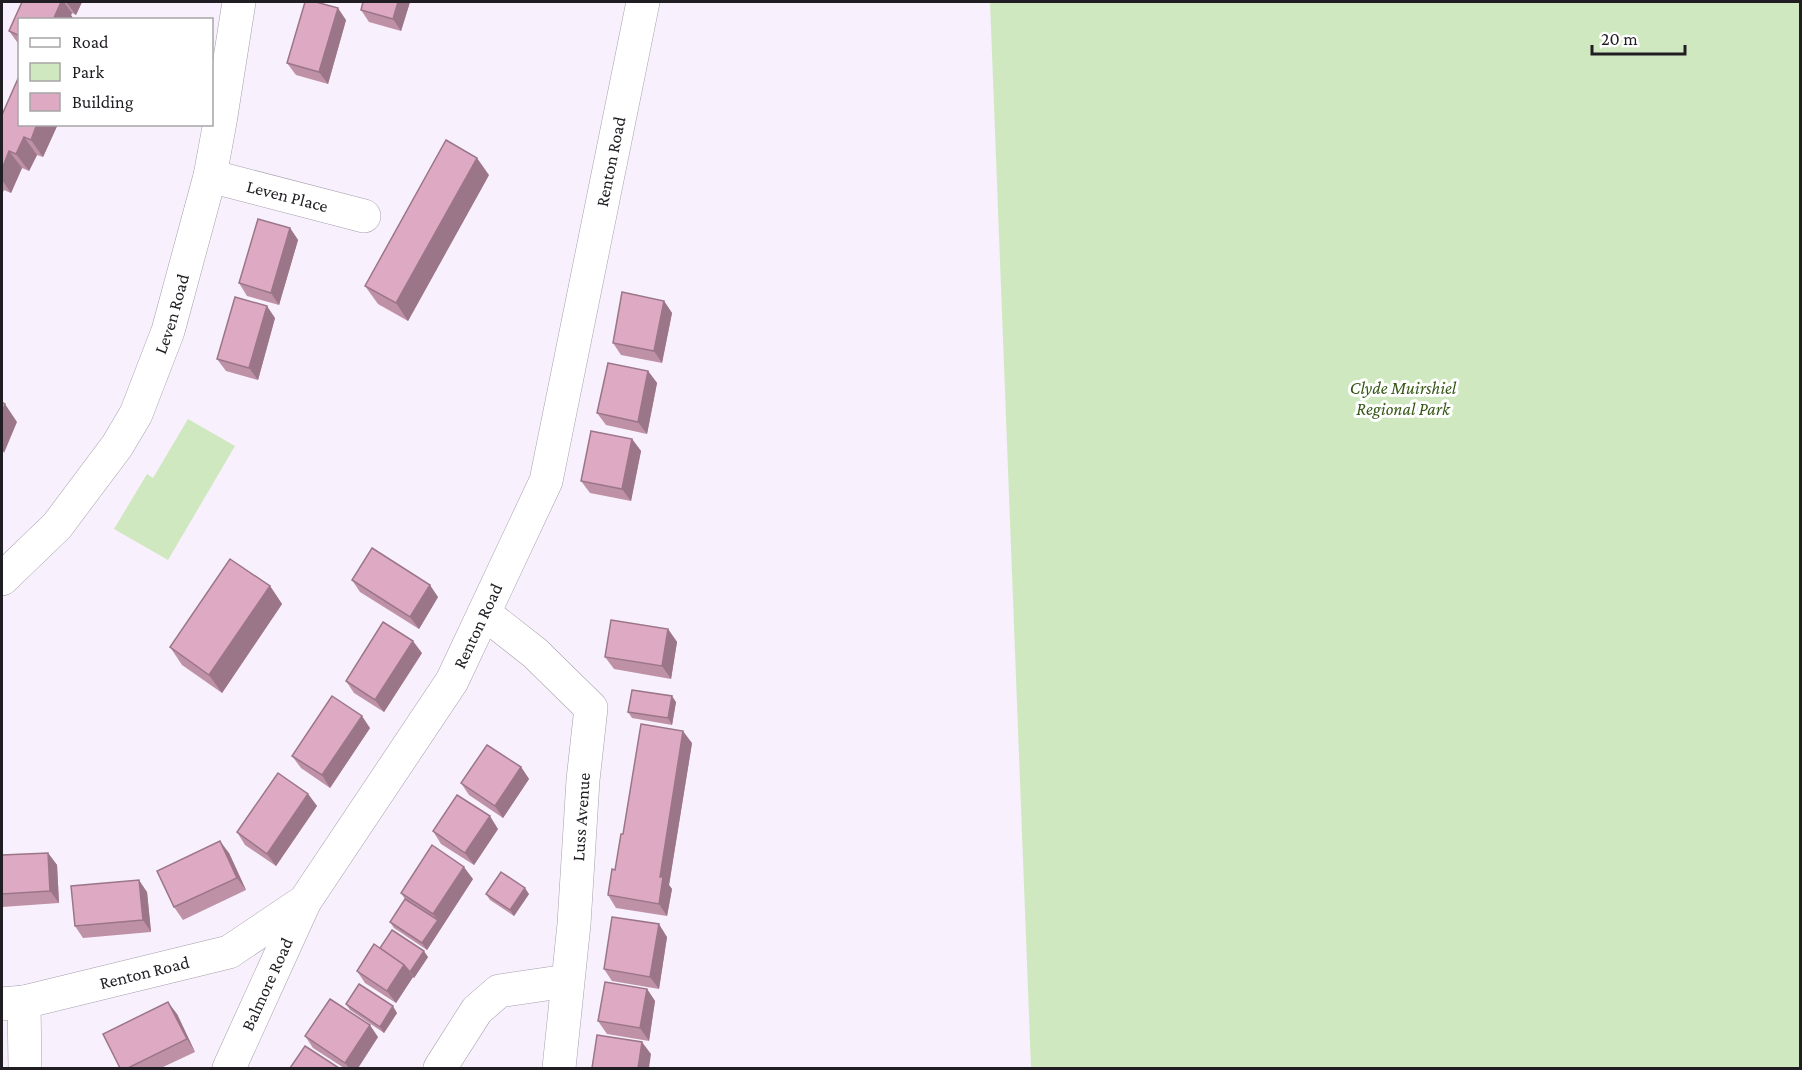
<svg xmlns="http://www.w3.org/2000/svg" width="1802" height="1070" font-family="'Crimson Pro',serif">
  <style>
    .green { fill: #d0e8c0 }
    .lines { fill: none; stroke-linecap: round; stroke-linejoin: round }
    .street-casing { stroke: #a59fab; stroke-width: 34 }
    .street { stroke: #fff; stroke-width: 33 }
    .wall { fill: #bf91a7 }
    .shaded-wall { fill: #9b7688 }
    .building { fill: #dea9c2; stroke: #9b7688; stroke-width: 1.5 }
    .labels { text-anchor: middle; stroke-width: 6; stroke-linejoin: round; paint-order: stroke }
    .street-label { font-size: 18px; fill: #211e23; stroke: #fff }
    .park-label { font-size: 18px; font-style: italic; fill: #365715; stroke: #fff }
  </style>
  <rect width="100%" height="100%" fill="#f8f0fd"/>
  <g class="green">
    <polygon points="990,2 1800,2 1800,1068 1031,1068"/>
    <polygon points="188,419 235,446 168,560 114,529 147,474 153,478"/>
  </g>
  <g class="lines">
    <defs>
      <g id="street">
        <path id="s1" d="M 210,176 L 364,216"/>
        <path id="s2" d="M 2,579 L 57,526 L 117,446 L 136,414 L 168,331 L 210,176 L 220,122 L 239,2"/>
        <polyline points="484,613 535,653 591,708 583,780 574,924 559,1068"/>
        <polyline points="24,1002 25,1068"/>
        <path id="s3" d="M 2,1004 L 24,1002 L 229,952 L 305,901 L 452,681 L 546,481 L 643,2"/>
        <path id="s4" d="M 229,1068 L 305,901"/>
        <polyline points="440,1068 477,1010 499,991 567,981"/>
      </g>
    </defs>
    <use href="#street" class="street-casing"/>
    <use href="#street" class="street"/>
  </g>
  <g class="wall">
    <polygon points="22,2 82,2 76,15 72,13 71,15 74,20 20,20 20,46 9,31"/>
    <polygon points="363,2 410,2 401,31 369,22 361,10"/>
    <polygon points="346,20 328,84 296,75 287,63"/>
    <polygon points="2,115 58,124 43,157 37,155 29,171 22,168 11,193 4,190 2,195"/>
    <polygon points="489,175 408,321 378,304 365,286"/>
    <polygon points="290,228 298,240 279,305 247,296 239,283"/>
    <polygon points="664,301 672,313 662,363 621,355 613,343"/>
    <polygon points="275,318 258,380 226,371 217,359"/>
    <polygon points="648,371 657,383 647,434 606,425 597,413"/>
    <polygon points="632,439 641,451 631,501 590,493 581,481"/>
    <polygon points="352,580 438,597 419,629 360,592"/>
    <polygon points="270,586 282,604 222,693 182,665 170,647"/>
    <polygon points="668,629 677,642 671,679 614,669 605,657"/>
    <polygon points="422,653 384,712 354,693 346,681"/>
    <polygon points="676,702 672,725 632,718 628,712"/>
    <polygon points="370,728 330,788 301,768 292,756"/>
    <polygon points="692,743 669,885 672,889 667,916 616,908 608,895 615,870 623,834"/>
    <polygon points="521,767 529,779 503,818 469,795 461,783"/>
    <polygon points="308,794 317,806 276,866 245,845 237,832"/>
    <polygon points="498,829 474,865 441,844 433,831"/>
    <polygon points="48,853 57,865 59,903 2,907 2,855"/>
    <polygon points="229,853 246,890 183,920 174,907"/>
    <polygon points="473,879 427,950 394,928 390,922 405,899 401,893"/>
    <polygon points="147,892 151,932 83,938 75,926"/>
    <polygon points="486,894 529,894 514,916 490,900"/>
    <polygon points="667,937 659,989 612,981 604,969"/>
    <polygon points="380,948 428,957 414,978 413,977 396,1003 365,983 357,971"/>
    <polygon points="647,989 655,1001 649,1041 607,1034 598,1021"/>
    <polygon points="346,1004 397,1013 384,1033 350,1010"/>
    <polygon points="177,1014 195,1052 161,1068 120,1068"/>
    <polygon points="305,1036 378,1037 358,1068 344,1068 313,1048"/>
  </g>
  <g class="shaded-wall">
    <polygon points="59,2 64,2 72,13 71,15 74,20 53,20"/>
    <polygon points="66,2 82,2 76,15"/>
    <polygon points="398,2 410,2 401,31 393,19"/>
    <polygon points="338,8 346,20 328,84 319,72"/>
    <polygon points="37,124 58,124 43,157 31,140"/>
    <polygon points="24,137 37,155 29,171 16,154"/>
    <polygon points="9,151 22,168 11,193 2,180 2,169"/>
    <polygon points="477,158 489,175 408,321 396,303"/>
    <polygon points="290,228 298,240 279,305 271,293"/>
    <polygon points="664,301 672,313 662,363 654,351"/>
    <polygon points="267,306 275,318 258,380 249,368"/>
    <polygon points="648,371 657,383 647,434 638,422"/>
    <polygon points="5,404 17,422 4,453 2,449 2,412"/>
    <polygon points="632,439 641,451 631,501 622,489"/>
    <polygon points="430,585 438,597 419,629 410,617"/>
    <polygon points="270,586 282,604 222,693 209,675"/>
    <polygon points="668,629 677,642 671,679 662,666"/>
    <polygon points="413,641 422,653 384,712 375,700"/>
    <polygon points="672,696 676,702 672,725 668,718"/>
    <polygon points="362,716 370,728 330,788 322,775"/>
    <polygon points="683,731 692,743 669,885 672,889 667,916 659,904 660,877"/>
    <polygon points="521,767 529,779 503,818 495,806"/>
    <polygon points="308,794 317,806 276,866 267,854"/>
    <polygon points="490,816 498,829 474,865 465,853"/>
    <polygon points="220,841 229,853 246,890 237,878"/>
    <polygon points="48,853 57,865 59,903 50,891"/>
    <polygon points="464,867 473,879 427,950 422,943 438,920 433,914"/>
    <polygon points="139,880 147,892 151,932 143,920"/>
    <polygon points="525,888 529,894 514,916 510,910"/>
    <polygon points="659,924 667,937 659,989 650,977"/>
    <polygon points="424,951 428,957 414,978 410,972"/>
    <polygon points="404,965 413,977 396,1003 387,991"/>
    <polygon points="647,989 655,1001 649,1041 640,1028"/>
    <polygon points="168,1002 177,1014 195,1052 187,1039"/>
    <polygon points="393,1006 397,1013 384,1033 380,1027"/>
    <polygon points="370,1025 378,1037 358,1068 349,1068 345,1063"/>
    <polygon points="642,1042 651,1054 649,1068 638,1068"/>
  </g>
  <g class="building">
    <polygon points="22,2 61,2 53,20 20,20 20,36 9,31"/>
    <polygon points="305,2 316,2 338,8 319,72 287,63"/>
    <polygon points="363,2 398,2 393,19 361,10"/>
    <polygon points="20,74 20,124 37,124 31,140 24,137 16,154 9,151 2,169 2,115"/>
    <polygon points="446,140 477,158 396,303 365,286"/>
    <polygon points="258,219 290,228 271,293 239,283"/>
    <polygon points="622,292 664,301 654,351 613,343"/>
    <polygon points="235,297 267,306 249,368 217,359"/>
    <polygon points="608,363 648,371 638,422 597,413"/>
    <polygon points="2,402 5,404 2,412"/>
    <polygon points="591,431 632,439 622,489 581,481"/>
    <polygon points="372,548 430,585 410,617 352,580"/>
    <polygon points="230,559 270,586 209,675 170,647"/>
    <polygon points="611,620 668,629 662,666 605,657"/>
    <polygon points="383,622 413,641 375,700 346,681"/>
    <polygon points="632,690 672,696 668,718 628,712"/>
    <polygon points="332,696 362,716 322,775 292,756"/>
    <polygon points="641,724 683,731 660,877 663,877 659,904 608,895 612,869 615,870 621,834 623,834"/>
    <polygon points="487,745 521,767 495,806 461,783"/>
    <polygon points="278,773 308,794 267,854 237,832"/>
    <polygon points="457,795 490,816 465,853 433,831"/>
    <polygon points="220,841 237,878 174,907 157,871"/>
    <polygon points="432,845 464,867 433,914 401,893"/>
    <polygon points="48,853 50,891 2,894 2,855"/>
    <polygon points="501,872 525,888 510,910 486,894"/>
    <polygon points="139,880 143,920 75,926 71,886"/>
    <polygon points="405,899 438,920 422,943 390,922"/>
    <polygon points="612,917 659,924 650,977 604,969"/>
    <polygon points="392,930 424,951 410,972 404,965 380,948"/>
    <polygon points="374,944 404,965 387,991 357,971"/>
    <polygon points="605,982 647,989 640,1028 598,1021"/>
    <polygon points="359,984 393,1006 380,1027 346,1004"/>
    <polygon points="330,999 370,1025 345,1063 305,1036"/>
    <polygon points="168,1002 187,1039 128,1068 120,1068 103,1034"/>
    <polygon points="597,1035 642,1042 638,1068 592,1068"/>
    <polygon points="305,1046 339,1068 290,1068"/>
  </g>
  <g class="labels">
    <g class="street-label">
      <text dy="6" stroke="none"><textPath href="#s3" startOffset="1136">Renton Road</textPath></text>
      <text dy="6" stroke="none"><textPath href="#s1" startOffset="80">Leven Place</textPath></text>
      <text dy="6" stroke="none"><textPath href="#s2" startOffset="320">Leven Road</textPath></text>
      <text dy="6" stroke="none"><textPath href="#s3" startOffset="650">Renton Road</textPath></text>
      <text transform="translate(581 817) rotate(-86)" y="6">Luss Avenue</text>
      <text dy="6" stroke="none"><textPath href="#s3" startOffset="146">Renton Road</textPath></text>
      <text dy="6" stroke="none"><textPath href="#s4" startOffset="92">Balmore Road</textPath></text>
    </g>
    <g class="park-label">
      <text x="1403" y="394">Clyde Muirshiel<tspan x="1403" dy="21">Regional Park</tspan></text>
    </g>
  </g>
  <rect width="1802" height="1070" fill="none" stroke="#211e23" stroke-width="6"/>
  <rect x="18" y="18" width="195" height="108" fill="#ffffff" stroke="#a6a5a7" stroke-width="1.5"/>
  <rect x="30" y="38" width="30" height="9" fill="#ffffff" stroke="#a6a5a7" stroke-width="1.5"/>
  <text x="72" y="48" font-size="18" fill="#211e23">Road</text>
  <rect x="30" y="63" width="30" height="18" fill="#d0e8c0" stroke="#a6a5a7" stroke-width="1.5"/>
  <text x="72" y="78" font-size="18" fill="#211e23">Park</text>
  <rect x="30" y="93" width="30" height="18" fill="#dea9c2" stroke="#a6a5a7" stroke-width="1.5"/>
  <text x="72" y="108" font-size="18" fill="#211e23">Building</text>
  <path d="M1592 45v9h93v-9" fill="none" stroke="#211e23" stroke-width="3"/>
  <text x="1601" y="45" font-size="18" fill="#211e23" stroke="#ffffff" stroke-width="4.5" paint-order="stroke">20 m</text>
</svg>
